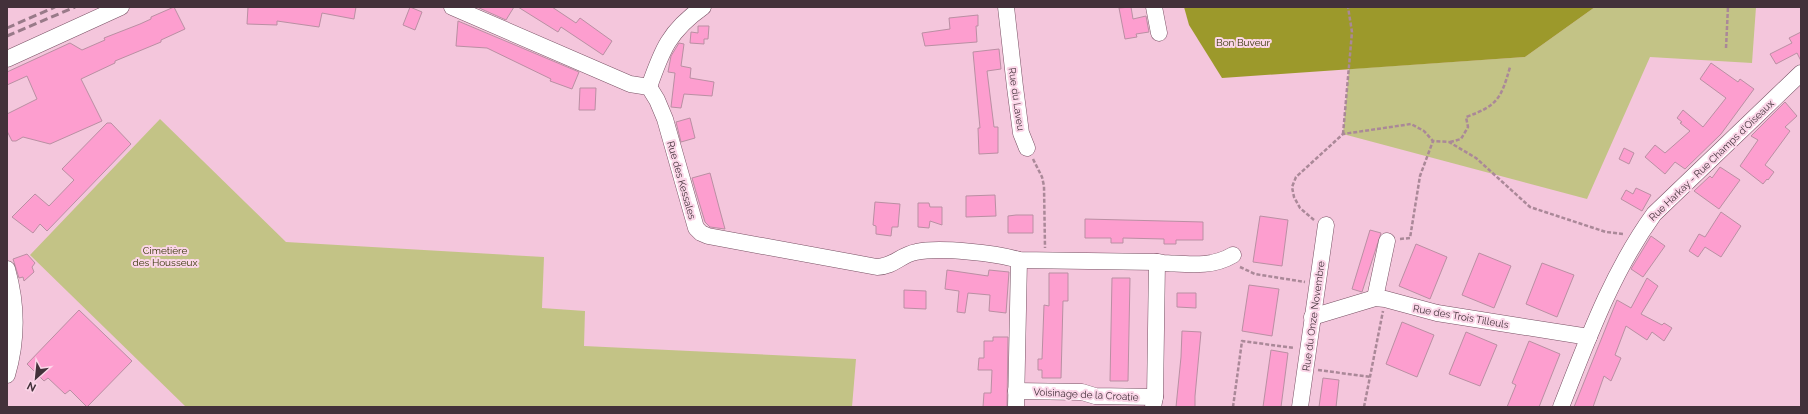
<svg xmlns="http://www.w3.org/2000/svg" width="1808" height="414" font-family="Raleway,sans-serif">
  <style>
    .green { fill: #c3c386 }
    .forest { fill: #9c992b }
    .building { fill: #fd9ecf; stroke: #ba8fa3 }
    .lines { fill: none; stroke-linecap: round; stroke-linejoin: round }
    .minor-casing { stroke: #785164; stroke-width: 17 }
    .path { stroke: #aa8898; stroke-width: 2.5; stroke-dasharray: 4 2; stroke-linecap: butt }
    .minor { stroke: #fff; stroke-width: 16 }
    .rail { stroke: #997a89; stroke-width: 3; stroke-dasharray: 8 4; stroke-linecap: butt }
    .labels { text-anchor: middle; stroke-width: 4; stroke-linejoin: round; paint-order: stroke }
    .park-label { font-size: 10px; fill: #39370a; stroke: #fbd6e8 }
    .street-label { font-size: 10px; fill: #43313a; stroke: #fbd6e8 }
  </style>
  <rect width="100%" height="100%" fill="#f4c6dc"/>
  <g class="green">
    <polygon points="1595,7 1756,7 1752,63 1650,57 1587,199 1343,134 1349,69 1525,57"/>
    <polygon points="160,119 286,242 544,257 542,308 585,311 584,346 856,359 852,407 186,407 30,255"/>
  </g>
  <polygon class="forest" points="1184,7 1595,7 1525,57 1222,78 1189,25"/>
  <g class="building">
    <polygon points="174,7 185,29 161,40 161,42 115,61 115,63 81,79 102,121 50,144 23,137 16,141 12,141 7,131 7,114 37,99 27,76 7,85 7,72 70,43 82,50 105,40 104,38 140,24 151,19 151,17"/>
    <polygon points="248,7 356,7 354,19 322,13 319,27 277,21 277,25 247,24"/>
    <polygon points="410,7 422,12 415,30 403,25"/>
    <polygon points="477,7 514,7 506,20"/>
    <polygon points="518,7 552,7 576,23 580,18 612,41 603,55 561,27 558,32"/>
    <polygon points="1131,7 1133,19 1146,16 1149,32 1136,34 1137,37 1125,39 1119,8"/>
    <polygon points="978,15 978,26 976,26 977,42 925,46 922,33 950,29 949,18"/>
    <polygon points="458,21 579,72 572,89 550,81 551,79 487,48 456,46"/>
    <polygon points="698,26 709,26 708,39 704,39 704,44 690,43 691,32 698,33"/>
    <polygon points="1801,32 1801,61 1797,53 1776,64 1770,54 1792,43 1789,38"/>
    <polygon points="679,43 684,44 681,66 691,68 690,78 714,82 712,96 684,94 681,108 671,107 675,73 668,72 671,56"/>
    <polygon points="999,49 1001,69 987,71 994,127 998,127 998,153 979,154 978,128 980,128 973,52"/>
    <polygon points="1711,63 1738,82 1740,79 1754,89 1721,134 1685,169 1675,162 1665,174 1645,157 1655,145 1665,153 1690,131 1680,123 1682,122 1677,118 1683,110 1703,127 1726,98 1700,79"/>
    <polygon points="580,88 596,88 595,110 579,110"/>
    <polygon points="1785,102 1797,116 1785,127 1790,131 1765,165 1774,172 1768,180 1767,179 1763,184 1740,166 1758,140 1751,136"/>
    <polygon points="690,118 695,138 681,142 676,122"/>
    <polygon points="107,123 111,123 131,144 47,231 40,224 33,233 12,217 35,194 49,206 74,180 62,169"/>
    <polygon points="1624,148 1634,153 1629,164 1619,159"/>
    <polygon points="1720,167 1740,180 1719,209 1694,191 1710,176 1712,178"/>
    <polygon points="710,173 719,207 725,229 710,227 705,222 696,192 692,178"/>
    <polygon points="1636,188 1651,195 1642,211 1621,199 1626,190 1633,194"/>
    <polygon points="995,195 996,216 966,217 966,196"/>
    <polygon points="875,202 900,204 898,227 892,227 891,236 876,234 876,226 873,225"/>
    <polygon points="918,203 929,203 930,207 942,207 942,225 930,221 929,228 918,227"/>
    <polygon points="1721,212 1741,226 1721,257 1705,247 1698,257 1689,251 1699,234 1705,237"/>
    <polygon points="1016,215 1033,215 1033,233 1008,233 1008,216"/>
    <polygon points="1260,216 1288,220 1282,266 1253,262"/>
    <polygon points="1085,219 1203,222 1203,240 1176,240 1176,244 1164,244 1164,239 1123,238 1123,243 1111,243 1111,238 1085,238"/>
    <polygon points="1370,230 1381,233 1362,292 1352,289"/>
    <polygon points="1651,236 1665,246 1643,277 1631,269"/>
    <polygon points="1416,244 1447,257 1430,299 1399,286"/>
    <polygon points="1479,253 1511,266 1494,308 1462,295"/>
    <polygon points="27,254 35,263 32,267 34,272 24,281 23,277 19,278 13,259"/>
    <polygon points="1542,263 1574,275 1557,317 1526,304"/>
    <polygon points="947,270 988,276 989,270 1009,272 1006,313 989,311 990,295 968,293 965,313 957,312 959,291 945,289"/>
    <polygon points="1049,273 1068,273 1068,301 1063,301 1061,378 1042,378 1042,370 1038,370 1038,359 1042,359 1044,305 1049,306"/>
    <polygon points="1112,278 1130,278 1128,381 1110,381"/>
    <polygon points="1647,278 1658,286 1641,314 1662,325 1664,323 1672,328 1664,341 1652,332 1647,340 1626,326 1615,355 1621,358 1611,381 1604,376 1593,407 1574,407 1617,300 1631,308"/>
    <polygon points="1249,285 1279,289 1272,336 1242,331"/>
    <polygon points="904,290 926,291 926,309 904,308"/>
    <polygon points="1177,293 1196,293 1196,308 1177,307"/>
    <polygon points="79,310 132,361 87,407 70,390 65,394 48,378 44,381 27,364"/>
    <polygon points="1402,322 1434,335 1417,377 1386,364"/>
    <polygon points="1182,331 1201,332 1195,396 1195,407 1176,407 1181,357"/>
    <polygon points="1466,332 1497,345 1480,386 1449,374"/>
    <polygon points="993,337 1008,337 1007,407 983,407 984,393 991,393 992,370 978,370 979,358 984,358 984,341 993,341"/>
    <polygon points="1529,341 1560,354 1539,407 1507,407 1516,385 1512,383"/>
    <polygon points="1271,350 1288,353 1281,407 1263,407"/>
    <polygon points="1323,378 1339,380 1336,407 1319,407"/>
  </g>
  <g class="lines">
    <defs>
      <g id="minor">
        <path d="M 452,7 L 630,84 L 649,87 L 657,100 L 665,119 L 696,228 L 701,233 L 708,236 L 877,267 C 895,266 900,255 916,252 C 939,247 996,253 1019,260 L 1157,262 L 1163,263 C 1188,264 1211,268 1233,255"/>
        <polyline points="1006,7 1015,87 1021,133 1027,148"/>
        <polyline points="1154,7 1159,33"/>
        <polyline points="7,59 121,7"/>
        <path d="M 649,87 C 662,50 669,31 703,7"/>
        <path d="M 7,269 C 17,304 17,341 7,375"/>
        <polyline points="1375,298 1387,241"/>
        <polyline points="1312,317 1375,298 1385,299 1437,313 1589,337"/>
        <polyline points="1016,391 1082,392 1095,396 1155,397"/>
        <polyline points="1016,407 1019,260"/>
        <polyline points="1153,407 1155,397 1157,262"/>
        <polyline points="1300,407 1326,225"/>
        <path d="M 1561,407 C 1587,341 1612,272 1654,214 L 1801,73"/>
      </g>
    </defs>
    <use href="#minor" class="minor-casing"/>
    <g class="path">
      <polyline points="1726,48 1728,7"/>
      <polyline points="1343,134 1352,32 1348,7"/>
      <path d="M 1450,142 L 1461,139 L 1468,127 L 1466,117 C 1497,106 1501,99 1510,67"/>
      <polyline points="1033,159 1042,177 1044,186 1045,248"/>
      <polyline points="1314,220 1300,208 1294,197 1292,187 1296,177 1343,134 1411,124 1424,131 1433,141 1449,142 1476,158 1530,207 1606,232 1624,234"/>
      <polyline points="1400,239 1410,238 1420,176 1433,141"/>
      <polyline points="1240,267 1255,274 1305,282"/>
      <polyline points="1318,370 1371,377"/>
      <polyline points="1233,407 1242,341 1294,348"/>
      <polyline points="1364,407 1383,311"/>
    </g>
    <use href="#minor" class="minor"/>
    <g class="rail">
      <polyline points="7,28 55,7"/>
      <polyline points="7,36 75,7"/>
    </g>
  </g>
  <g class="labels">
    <g class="park-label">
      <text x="1243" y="46">Bon Buveur</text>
      <text x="165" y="254">Cimetière<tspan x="165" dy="12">des Housseux</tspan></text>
    </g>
    <g class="street-label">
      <text transform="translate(1017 99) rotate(82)" y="4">Rue du Laveu</text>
      <text transform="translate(1711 160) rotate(-44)" y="4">Rue Harkay - Rue Champs d'Oiseaux</text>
      <text transform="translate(682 180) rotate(74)" y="4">Rue des Kessales</text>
      <text transform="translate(1313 316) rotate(-82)" y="4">Rue du Onze Novembre</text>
      <text transform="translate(1461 316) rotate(10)" y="4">Rue des Trois Tilleuls</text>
      <text transform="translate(1086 394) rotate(3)" y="4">Voisinage de la Croatie</text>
    </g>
  </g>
  <rect width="1808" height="414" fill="none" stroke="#43313a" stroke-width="16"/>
  <g transform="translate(36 378) rotate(207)" stroke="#fbd6e8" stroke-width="3" paint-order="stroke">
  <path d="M0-3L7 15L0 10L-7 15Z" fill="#43313a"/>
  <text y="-6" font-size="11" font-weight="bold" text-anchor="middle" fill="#43313a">N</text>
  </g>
</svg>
